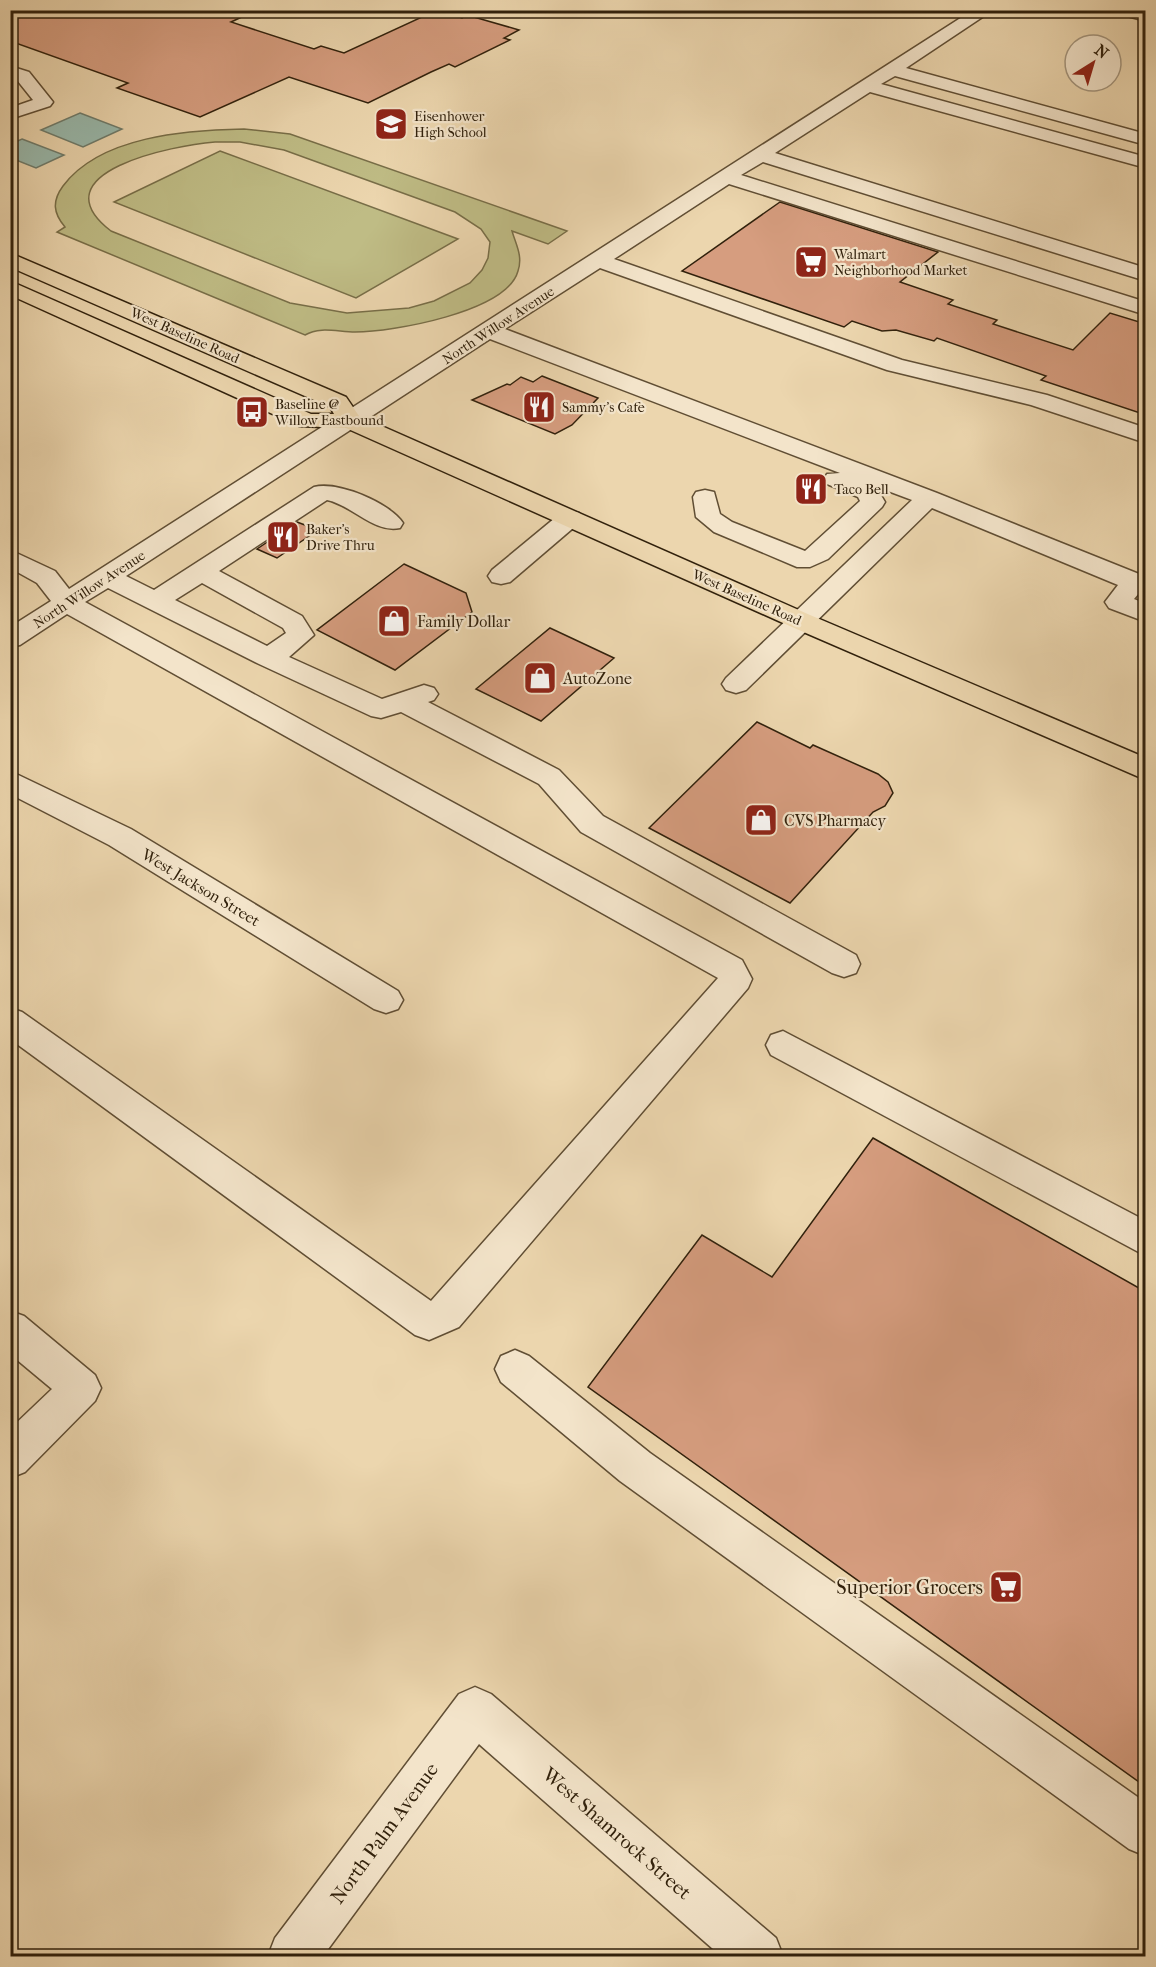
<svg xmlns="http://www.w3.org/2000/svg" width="1156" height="1967" font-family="'IM FELL French Canon',serif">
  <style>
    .green { fill: #bfbc85; stroke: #786e48; stroke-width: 1.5; fill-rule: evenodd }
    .water { fill: #99b9ac; stroke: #6f7c6c; stroke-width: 1.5 }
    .building { fill: #d69d7f; stroke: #31210c; stroke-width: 1.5 }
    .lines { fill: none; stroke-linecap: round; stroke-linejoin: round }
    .minor-casing { stroke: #604e34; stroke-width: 3 }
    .major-casing { stroke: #31210c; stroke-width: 3 }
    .minor { fill: #f3e4ca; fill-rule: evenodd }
    .major { fill: #ecd6ae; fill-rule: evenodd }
    .labels { text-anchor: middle; stroke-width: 4.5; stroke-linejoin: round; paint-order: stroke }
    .far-poi-label { font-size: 14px; fill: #31210c; stroke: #f3e4ca; text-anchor: start }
    .far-street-label { font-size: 14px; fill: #31210c; stroke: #f3e4ca }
    .poi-label { font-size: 16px; fill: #31210c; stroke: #f3e4ca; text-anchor: start }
    .street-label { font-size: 16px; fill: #31210c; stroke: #f3e4ca }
    .near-poi-label { font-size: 20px; fill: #31210c; stroke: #f3e4ca; text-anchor: end }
    .near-street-label { font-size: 20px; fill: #31210c; stroke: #f3e4ca }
  </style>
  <rect width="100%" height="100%" fill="#ecd6ae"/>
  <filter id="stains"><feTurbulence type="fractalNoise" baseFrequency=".00333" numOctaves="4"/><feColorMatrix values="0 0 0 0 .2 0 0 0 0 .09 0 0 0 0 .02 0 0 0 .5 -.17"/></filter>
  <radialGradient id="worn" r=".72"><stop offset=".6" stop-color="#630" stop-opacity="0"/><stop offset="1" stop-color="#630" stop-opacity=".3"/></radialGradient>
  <g class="green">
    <path d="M 244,129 L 290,134 L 567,231 L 548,244 L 512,231 C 516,245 523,256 518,271 C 507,312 392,332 355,332 C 338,332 320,326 305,335 L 57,232 L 65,227 C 53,213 52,201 63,186 C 100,136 187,130 244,129 ZM 215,142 L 240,142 L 284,150 L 455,212 L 481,229 L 490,242 L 488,258 L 482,270 L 470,283 L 434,301 L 409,308 L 347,313 L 290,303 L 111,231 C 35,172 175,145 215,142 Z"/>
    <polygon points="220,151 458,239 356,298 114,202"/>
  </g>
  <g class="water">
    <polygon points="80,113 122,129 83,147 41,130"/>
    <polygon points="22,139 64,155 36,168 11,158 11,144"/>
  </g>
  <g class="building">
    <polygon points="10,10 257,10 231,22 314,49 321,46 344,53 437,10 462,18 467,15 519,30 504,38 510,40 455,67 449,64 431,72 368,103 289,77 200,117 117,88 128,83 10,41"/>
    <polygon points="780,202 938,252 900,282 953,300 948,304 997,320 993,324 1073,350 1110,313 1146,324 1146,415 1041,380 1046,376 937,338 934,341 896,330 882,331 852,321 844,327 682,271"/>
    <polygon points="542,376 598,398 572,425 555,434 472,400 507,384 510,385 521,377 533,382"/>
    <polygon points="297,522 318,530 277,558 257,549"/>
    <polygon points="404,564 466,593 472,612 395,670 317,630"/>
    <polygon points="550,628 614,658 541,721 476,689"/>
    <polygon points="757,722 810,748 813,745 878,774 888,782 893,793 885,806 873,812 790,903 649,828"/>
    <polygon points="873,1138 1146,1292 1146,1787 588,1387 702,1235 772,1277"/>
  </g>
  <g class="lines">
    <defs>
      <g id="minor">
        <path d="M 973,10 L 993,10 L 906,68 L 1146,134 L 1146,145 L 895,76 L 881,84 L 1146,157 L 1146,168 L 870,92 L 775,153 L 1146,268 L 1146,281 L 763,162 L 741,175 L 1146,302 L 1146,315 L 729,184 L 614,259 L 902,360 L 1047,395 L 1146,428 L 1146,443 L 1031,405 L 887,370 L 600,268 L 505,329 L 937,493 L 1144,576 L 1146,595 L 1139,593 L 1134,599 L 1146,604 L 1146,622 L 1109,608 L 1105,602 L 1118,585 L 932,508 L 746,690 L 736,693 L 726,690 L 722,684 L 726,678 L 912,500 L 864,482 L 876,487 L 885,502 L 882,507 L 828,559 L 810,567 L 797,567 L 714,532 L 696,517 L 693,497 L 696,492 L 705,490 L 714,492 L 720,514 L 732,522 L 805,551 L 860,501 L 858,497 L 827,484 L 824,479 L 827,474 L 840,473 L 490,339 L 126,576 L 154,590 L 314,487 C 338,481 390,503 403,523 L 400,528 C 375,534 352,505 327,500 L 219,571 L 302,616 L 314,635 L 289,657 L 382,699 L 424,685 L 434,688 L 438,694 L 434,700 L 428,702 L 559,770 L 603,816 L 856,955 L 860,964 L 856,973 L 844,977 L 832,973 L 581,832 L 539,784 L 401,712 L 381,718 L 371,716 L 259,664 L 108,588 L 85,602 L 742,960 L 752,979 L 748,988 L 459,1327 L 429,1340 L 415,1335 L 10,1039 L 10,1008 L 22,1012 L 431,1301 L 718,978 L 67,614 L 20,645 L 10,647 L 10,627 L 51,601 L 37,583 L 10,568 L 10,550 L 55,571 L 69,589 ZM 202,583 L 283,628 L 286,633 L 267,646 L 175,600 Z"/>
        <polygon points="1114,10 1146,11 1146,21 1116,13"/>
        <polygon points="10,66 29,72 53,102 50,106 10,119 10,108 33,100 17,80 10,77"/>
        <polygon points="570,511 579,513 582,518 579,523 510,582 501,584 492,582 488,576 492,570 561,513"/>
        <polygon points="10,771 131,829 398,991 403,1000 398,1009 386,1013 374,1009 109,845 10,794"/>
        <polygon points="783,1031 1146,1221 1146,1256 771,1055 766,1045 771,1035"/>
        <polygon points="10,1311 24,1316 95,1375 101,1388 95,1401 25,1472 10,1478 10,1429 52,1389 10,1354"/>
        <polygon points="515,1350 529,1356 650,1453 1146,1803 1146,1856 1129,1849 620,1481 501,1382 495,1369 501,1356"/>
        <polygon points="475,1687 491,1694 776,1938 783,1956 721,1956 479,1744 323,1956 268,1956 275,1938 459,1694"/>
      </g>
      <polygon id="major" points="10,253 346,397 359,416 810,615 1146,758 1146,780 792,627 346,428 299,426 10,295 10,281 311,414 334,414 330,407 10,267"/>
    </defs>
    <use href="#minor" class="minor-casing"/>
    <use href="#major" class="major-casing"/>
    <use href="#minor" class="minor"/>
    <use href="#major" class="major"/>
  </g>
  <defs>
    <symbol id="school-square" viewBox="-11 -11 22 22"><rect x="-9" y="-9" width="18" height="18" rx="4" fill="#8f2418" stroke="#f3e4ca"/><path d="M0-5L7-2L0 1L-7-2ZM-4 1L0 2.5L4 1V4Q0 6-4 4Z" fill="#fff"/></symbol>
    <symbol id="supermarket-square" viewBox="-11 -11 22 22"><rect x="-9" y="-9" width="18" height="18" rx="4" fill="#8f2418" stroke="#f3e4ca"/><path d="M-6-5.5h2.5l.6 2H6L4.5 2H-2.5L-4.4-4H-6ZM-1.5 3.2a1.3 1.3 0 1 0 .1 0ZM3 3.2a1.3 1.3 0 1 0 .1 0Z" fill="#fff"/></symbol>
    <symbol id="restaurant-square" viewBox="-11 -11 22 22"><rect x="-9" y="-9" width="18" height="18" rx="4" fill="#8f2418" stroke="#f3e4ca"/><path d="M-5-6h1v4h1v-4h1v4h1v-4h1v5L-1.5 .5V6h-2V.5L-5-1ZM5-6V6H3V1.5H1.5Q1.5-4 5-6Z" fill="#fff"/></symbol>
    <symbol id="bus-square" viewBox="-11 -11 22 22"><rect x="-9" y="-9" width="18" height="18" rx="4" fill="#8f2418" stroke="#f3e4ca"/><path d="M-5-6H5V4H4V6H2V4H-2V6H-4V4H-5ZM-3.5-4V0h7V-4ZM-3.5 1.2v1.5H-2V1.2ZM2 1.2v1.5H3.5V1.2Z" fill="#fff"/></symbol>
    <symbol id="shop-square" viewBox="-11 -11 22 22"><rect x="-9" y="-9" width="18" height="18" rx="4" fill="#8f2418" stroke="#f3e4ca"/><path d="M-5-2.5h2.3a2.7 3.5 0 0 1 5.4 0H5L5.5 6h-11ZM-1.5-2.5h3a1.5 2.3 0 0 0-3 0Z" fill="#fff"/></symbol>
  </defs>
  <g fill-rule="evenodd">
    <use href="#school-square" x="372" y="105" width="38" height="38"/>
    <use href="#supermarket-square" x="792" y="243" width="38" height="38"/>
    <use href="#restaurant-square" x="520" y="388" width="38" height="38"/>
    <use href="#bus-square" x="233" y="393" width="38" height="38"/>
    <use href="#restaurant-square" x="792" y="470" width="38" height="38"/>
    <use href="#restaurant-square" x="264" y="518" width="38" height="38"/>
    <use href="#shop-square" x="375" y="602" width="38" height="38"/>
    <use href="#shop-square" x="521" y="659" width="38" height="38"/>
    <use href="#shop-square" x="742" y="801" width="38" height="38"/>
    <use href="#supermarket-square" x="987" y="1568" width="38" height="38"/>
  </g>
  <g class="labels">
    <g class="far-poi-label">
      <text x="414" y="121">Eisenhower<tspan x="414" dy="16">High School</tspan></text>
      <text x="834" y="259">Walmart<tspan x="834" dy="16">Neighborhood Market</tspan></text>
      <text x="275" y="409">Baseline @<tspan x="275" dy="16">Willow Eastbound</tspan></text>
      <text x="562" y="412">Sammy's Cafe</text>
      <text x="834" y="494">Taco Bell</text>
      <text x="306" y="534">Baker's<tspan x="306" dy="16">Drive Thru</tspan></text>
    </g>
    <g class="far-street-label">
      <text transform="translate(498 325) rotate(-33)" y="5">North Willow Avenue</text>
      <text transform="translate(185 335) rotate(24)" y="5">West Baseline Road</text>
      <text transform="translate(89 589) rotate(-33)" y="5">North Willow Avenue</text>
      <text transform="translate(747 597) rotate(24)" y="5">West Baseline Road</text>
    </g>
    <g class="poi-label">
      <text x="417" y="627">Family Dollar</text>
      <text x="563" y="684">AutoZone</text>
      <text x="784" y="826">CVS Pharmacy</text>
    </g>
    <g class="street-label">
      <text transform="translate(201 887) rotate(31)" y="6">West Jackson Street</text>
    </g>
    <g class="near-poi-label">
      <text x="983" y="1594">Superior Grocers</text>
    </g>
    <g class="near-street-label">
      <text transform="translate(384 1833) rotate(-54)" y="7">North Palm Avenue</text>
      <text transform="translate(617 1833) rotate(41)" y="7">West Shamrock Street</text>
    </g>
  </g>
  <rect width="1156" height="1967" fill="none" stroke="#ecd6ae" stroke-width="36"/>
  <rect x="12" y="12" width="1132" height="1943" fill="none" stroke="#31210c" stroke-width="3"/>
  <rect x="18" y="18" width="1120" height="1931" fill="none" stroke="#31210c" stroke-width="1.5"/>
  <g transform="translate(1093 63) rotate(37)"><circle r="28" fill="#f3e4ca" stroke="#a5967e" stroke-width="1.5"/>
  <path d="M0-4.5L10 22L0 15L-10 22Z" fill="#8f2418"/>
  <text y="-9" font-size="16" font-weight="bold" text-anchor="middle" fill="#31210c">N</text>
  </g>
  <rect width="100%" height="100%" filter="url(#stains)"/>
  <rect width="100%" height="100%" fill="url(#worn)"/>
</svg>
